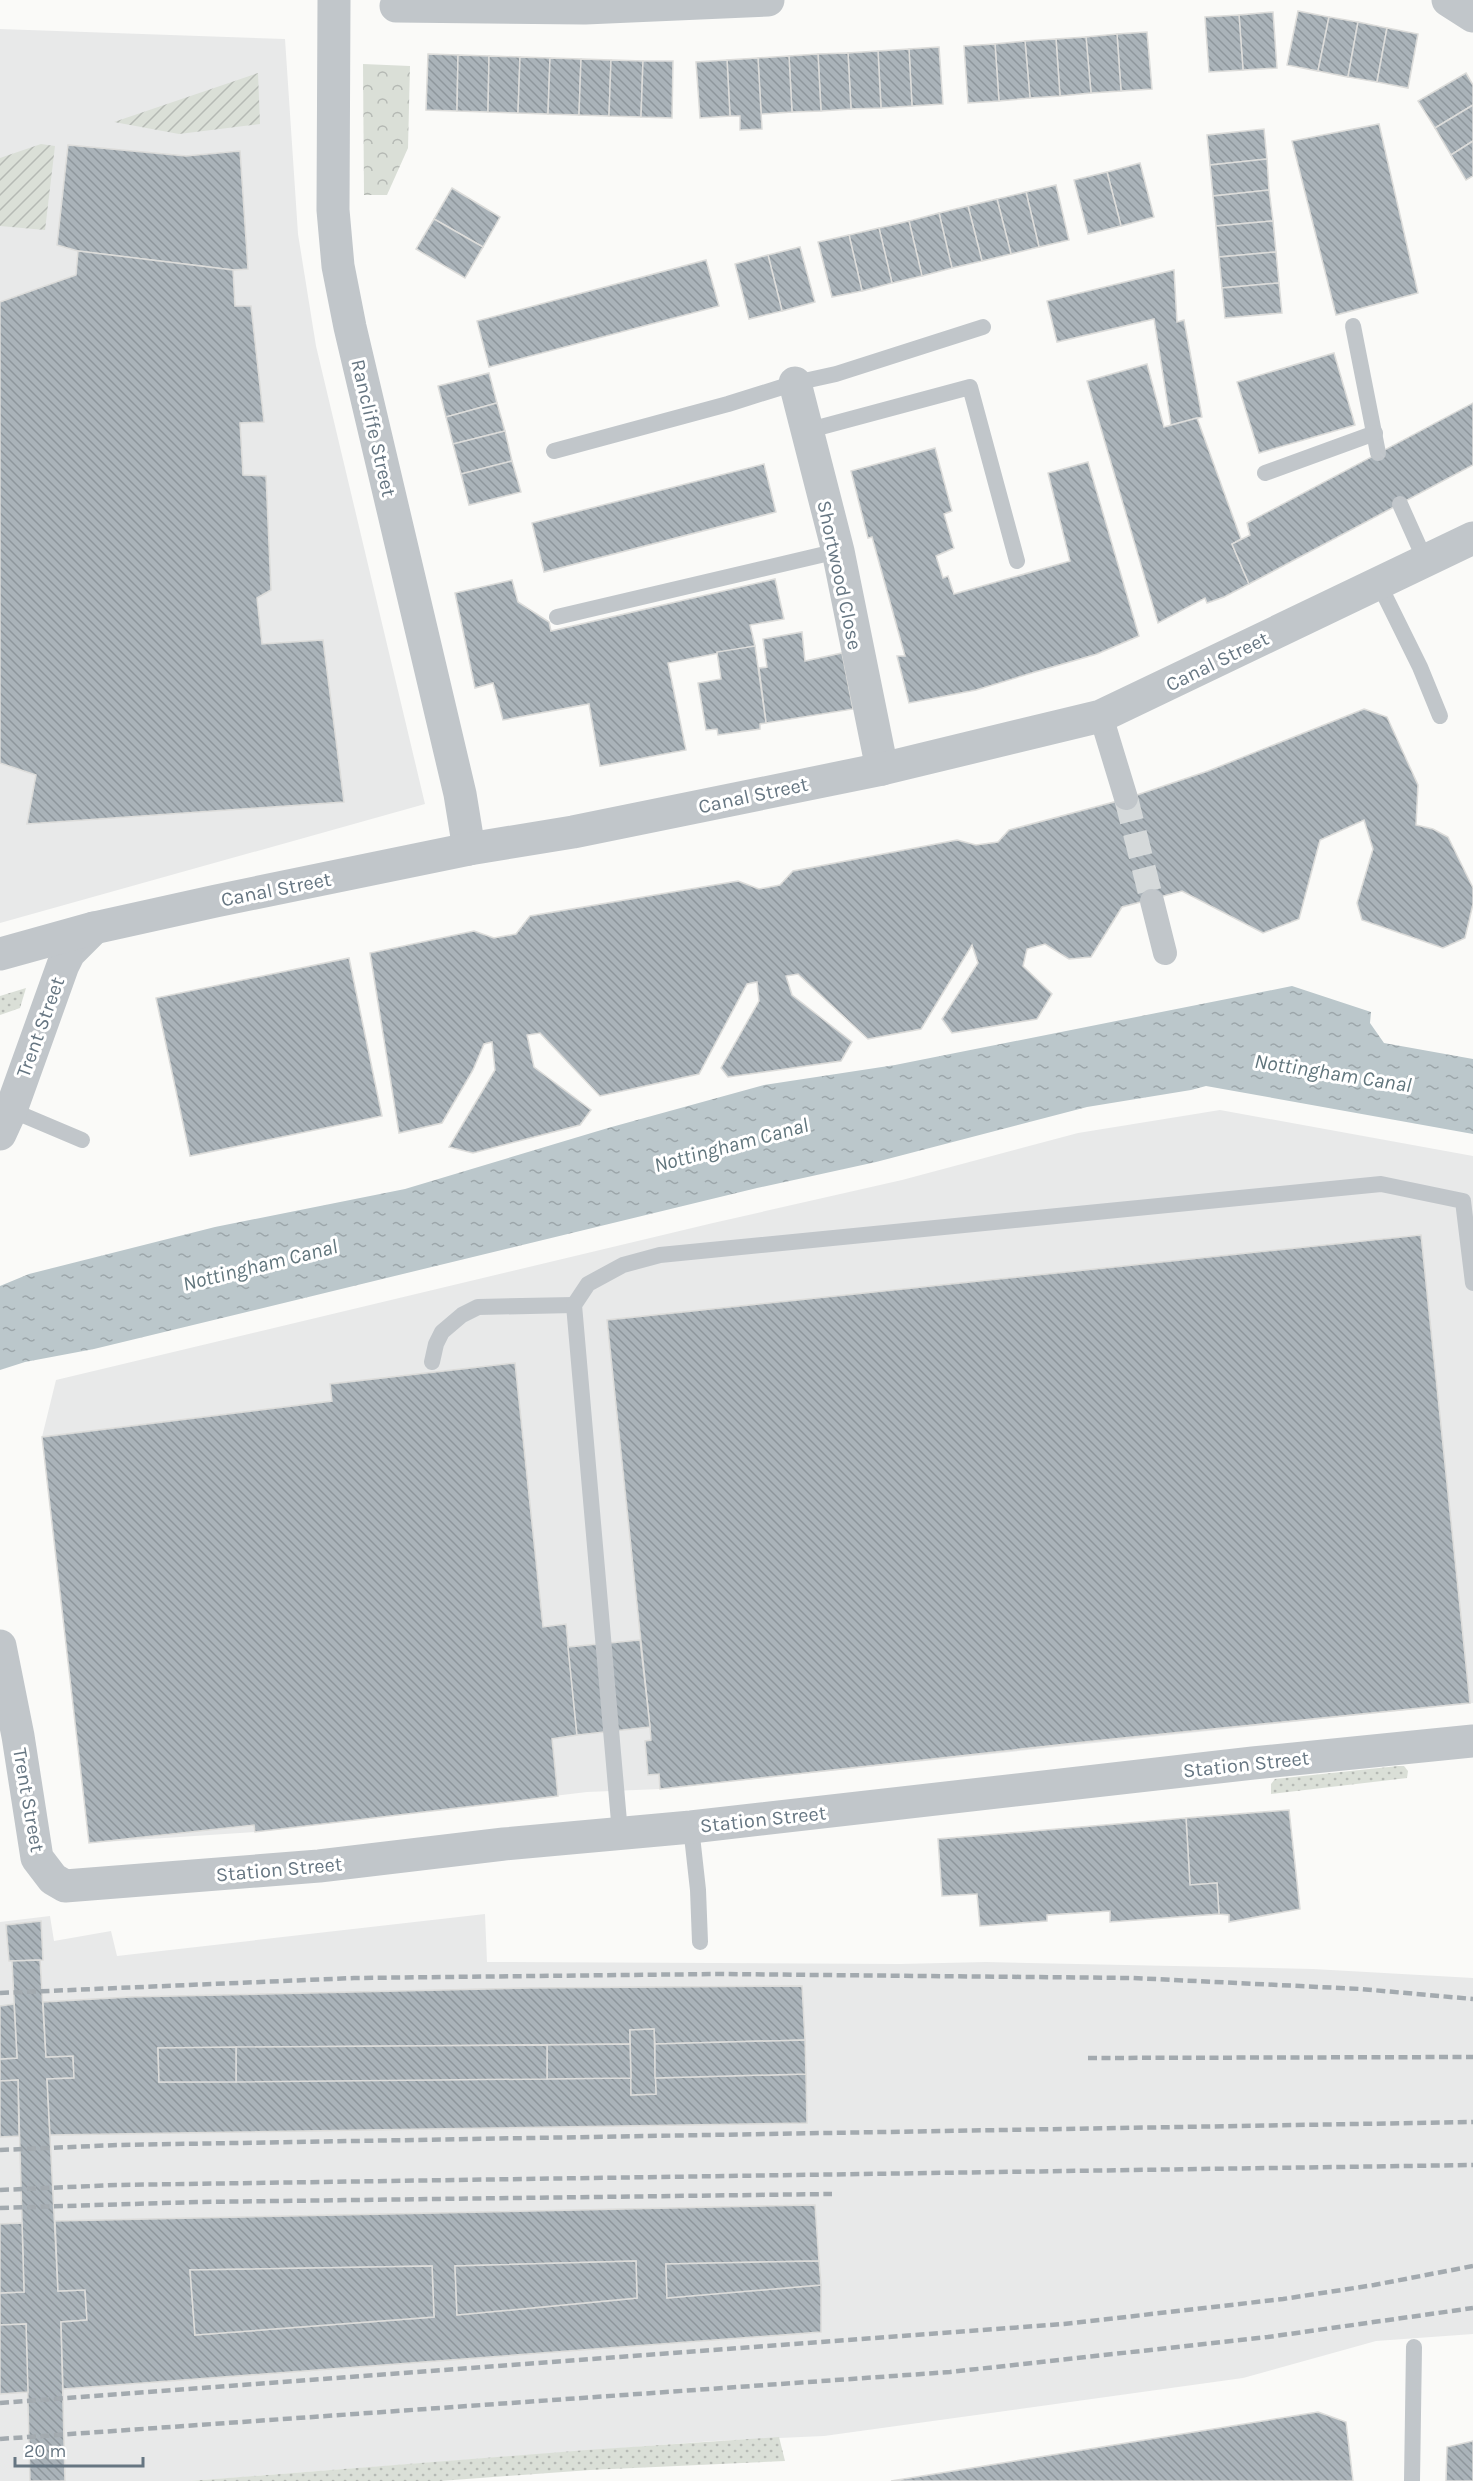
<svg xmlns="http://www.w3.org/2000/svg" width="1473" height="2481" font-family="Karla,sans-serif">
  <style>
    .built { fill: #e8e9e9 }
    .grass { fill: url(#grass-dots) }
    .park { fill: url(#park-crowns) }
    .garden { fill: url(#garden-furrows) }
    .water { fill: url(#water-ripples) }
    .building { fill: url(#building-back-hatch); stroke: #dcdcda; stroke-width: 1.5; fill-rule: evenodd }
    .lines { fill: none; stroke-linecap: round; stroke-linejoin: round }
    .pedestrian-tunnel { stroke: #d5d9da; stroke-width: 24; stroke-dasharray: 24 12; stroke-linecap: butt }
    .service { stroke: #c1c6ca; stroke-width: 16 }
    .pedestrian { stroke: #c1c6ca; stroke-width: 24 }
    .minor { stroke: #c1c6ca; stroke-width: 33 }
    .tertiary { stroke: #c1c6ca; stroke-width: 33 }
    .rail { stroke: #a3aaaf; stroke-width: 4.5; stroke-dasharray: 9 4.5; stroke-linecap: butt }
    .labels { text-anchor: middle; stroke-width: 6; stroke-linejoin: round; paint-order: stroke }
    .street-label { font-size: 20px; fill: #667682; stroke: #fff }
    .water-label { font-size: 21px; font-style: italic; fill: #60757c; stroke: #fff }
  </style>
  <defs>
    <pattern id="grass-dots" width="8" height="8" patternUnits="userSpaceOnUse" patternTransform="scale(1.5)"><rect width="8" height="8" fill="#dadfd7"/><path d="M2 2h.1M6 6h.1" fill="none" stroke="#b5b9b4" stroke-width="1.8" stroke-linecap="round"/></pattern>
    <pattern id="park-crowns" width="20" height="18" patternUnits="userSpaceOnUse" patternTransform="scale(1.5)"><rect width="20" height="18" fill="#dadfd7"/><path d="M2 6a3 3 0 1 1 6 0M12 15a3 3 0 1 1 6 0" fill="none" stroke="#b5b9b4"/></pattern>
    <pattern id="garden-furrows" width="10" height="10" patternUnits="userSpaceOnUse" patternTransform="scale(1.5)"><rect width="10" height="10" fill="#dadfd7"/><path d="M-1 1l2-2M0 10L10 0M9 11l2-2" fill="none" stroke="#b5b9b4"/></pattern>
    <pattern id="water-ripples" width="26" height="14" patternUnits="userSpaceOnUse" patternTransform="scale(1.5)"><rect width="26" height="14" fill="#bbc7cb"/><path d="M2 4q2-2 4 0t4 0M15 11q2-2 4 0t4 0" fill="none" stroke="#9ca6aa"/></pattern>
    <pattern id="building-back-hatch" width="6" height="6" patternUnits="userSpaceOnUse" patternTransform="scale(1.5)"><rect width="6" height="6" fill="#aab3b9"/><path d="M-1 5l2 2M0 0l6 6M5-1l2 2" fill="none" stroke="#8e969c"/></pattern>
  </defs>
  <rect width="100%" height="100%" fill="#fafaf8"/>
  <g class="built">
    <polygon points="0,29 285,39 298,234 316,346 425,804 0,923"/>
    <polygon points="1220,1110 1473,1156 1473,1703 660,1789 587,1792 255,1832 89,1843 42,1437 56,1380 713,1223 902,1180 1078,1133"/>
    <polygon points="485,1914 487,1962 900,1964 986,1962 1313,1969 1473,1978 1473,2334 1376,2341 1243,2378 824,2436 714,2441 189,2481 0,2481 0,1922 50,1916 54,1941 111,1931 117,1956"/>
  </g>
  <g class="grass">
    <polygon points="26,988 20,1008 0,1015 0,996"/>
    <polygon points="1398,1766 1404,1766 1408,1771 1407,1778 1271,1794 1271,1784 1275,1779"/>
    <polygon points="779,2437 785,2461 590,2470 440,2481 189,2481 587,2450"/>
  </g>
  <polygon class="park" points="363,64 410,66 408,148 387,195 364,195"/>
  <g class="garden">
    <polygon points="258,73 260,124 179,134 114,122"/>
    <polygon points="41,144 55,146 45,230 0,226 0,158"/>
  </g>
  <polygon class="water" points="1292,986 1371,1012 1370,1023 1384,1043 1473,1059 1473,1134 1206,1086 1191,1090 1087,1107 876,1162 757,1188 94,1349 25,1362 0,1370 0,1286 29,1274 215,1227 405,1189 608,1128 764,1085 895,1065"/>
  <g class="building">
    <polygon points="1298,11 1329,17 1318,71 1287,65"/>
    <polygon points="1273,12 1277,68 1243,70 1239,15"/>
    <polygon points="1239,15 1243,70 1209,72 1205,17"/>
    <polygon points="1329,17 1358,22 1348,77 1318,71"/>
    <polygon points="1358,22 1387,28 1377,82 1348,77"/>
    <polygon points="1387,28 1418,34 1408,88 1377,82"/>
    <polygon points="1147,32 1152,89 1121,91 1117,34"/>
    <polygon points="1117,34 1121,91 1091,93 1086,37"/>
    <polygon points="1086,37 1091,93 1060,96 1056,39"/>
    <polygon points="1056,39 1060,96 1030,98 1025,41"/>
    <polygon points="1025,41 1030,98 999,101 995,44"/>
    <polygon points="995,44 999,101 968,103 964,46"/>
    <polygon points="939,47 943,104 912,106 909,49"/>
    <polygon points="909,49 912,106 881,108 878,51"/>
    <polygon points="878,51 881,108 851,109 848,53"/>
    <polygon points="848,53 851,109 821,111 818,54"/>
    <polygon points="428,54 458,55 457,111 426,110"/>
    <polygon points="818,54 821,111 792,112 789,56"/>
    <polygon points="458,55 489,56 488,112 457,111"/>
    <polygon points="489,56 520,57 518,113 488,112"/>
    <polygon points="789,56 792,112 761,114 758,58"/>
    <polygon points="520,57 550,58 548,114 518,113"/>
    <polygon points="550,58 581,59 579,115 548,114"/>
    <polygon points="758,58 762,129 740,130 740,116 730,116 727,60"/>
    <polygon points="581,59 611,60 609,116 579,115"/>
    <polygon points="611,60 643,61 641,117 609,116"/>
    <polygon points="727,60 730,116 700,118 696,62"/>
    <polygon points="643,61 673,61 672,118 641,117"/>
    <polygon points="1466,73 1473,85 1473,105 1435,128 1418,101"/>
    <polygon points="1473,105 1473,141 1451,155 1435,128"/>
    <polygon points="1379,124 1418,293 1336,315 1292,141"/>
    <polygon points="1264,129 1267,159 1210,165 1207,135"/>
    <polygon points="1473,141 1473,176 1466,180 1451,155"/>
    <polygon points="68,145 186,156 240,151 248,269 233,270 78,251 57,245"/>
    <polygon points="1267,159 1269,190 1213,196 1210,165"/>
    <polygon points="1140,163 1154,217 1121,226 1107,172"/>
    <polygon points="1107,172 1121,226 1088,234 1074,180"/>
    <polygon points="1056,185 1069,240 1039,247 1026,192"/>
    <polygon points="452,188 500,217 483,247 434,219"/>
    <polygon points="1269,190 1273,221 1216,226 1213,196"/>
    <polygon points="1026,192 1039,247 1011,254 997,199"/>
    <polygon points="997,199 1011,254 982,261 968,206"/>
    <polygon points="968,206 982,261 952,268 939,213"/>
    <polygon points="939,213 952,268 922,276 909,221"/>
    <polygon points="434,219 483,247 465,278 416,249"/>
    <polygon points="909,221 922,276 892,283 879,228"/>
    <polygon points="1273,221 1276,252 1219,257 1216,226"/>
    <polygon points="879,228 892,283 862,291 849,235"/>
    <polygon points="849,235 862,291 832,297 818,242"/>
    <polygon points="800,247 815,302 782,311 768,255"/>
    <polygon points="78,251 233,270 235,306 251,306 264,422 240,423 243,475 266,476 271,590 257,598 262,644 323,640 344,802 27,824 36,775 0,763 0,302 76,275"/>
    <polygon points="1276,252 1279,283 1222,288 1219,257"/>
    <polygon points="768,255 782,311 749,319 735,264"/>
    <polygon points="706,260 719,306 489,367 477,321"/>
    <polygon points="1174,270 1177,322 1184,320 1202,417 1171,425 1154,319 1057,342 1047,301"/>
    <polygon points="1279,283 1282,313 1225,318 1222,288"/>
    <polygon points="1334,353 1355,425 1259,453 1237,382"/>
    <polygon points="1147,364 1164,427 1197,418 1241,539 1232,544 1249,584 1224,597 1207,603 1205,598 1158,623 1087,381"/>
    <polygon points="489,373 497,403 446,417 438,386"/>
    <polygon points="497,403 505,431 453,444 446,417"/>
    <polygon points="1473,403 1473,465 1249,584 1232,544 1250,535 1247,523"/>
    <polygon points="505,431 512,461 461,474 453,444"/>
    <polygon points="935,448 952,511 944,514 954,548 936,556 943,578 948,576 954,594 1070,561 1048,473 1088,462 1139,636 1097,654 1035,672 976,690 909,703 897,656 905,656 872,537 868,538 851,471"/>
    <polygon points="512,461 521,492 469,505 461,474"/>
    <polygon points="764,464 776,512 544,572 532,523"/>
    <polygon points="775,579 784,619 750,625 755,646 668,663 686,750 600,766 589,704 503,720 493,683 475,688 455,593 512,580 518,602 549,622 551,631"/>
    <polygon points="802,632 805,661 842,653 853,709 766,723 759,668 767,667 763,639"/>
    <polygon points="755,646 766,723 760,724 760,729 718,735 717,729 706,730 698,683 721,679 717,652"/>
    <polygon points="1364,709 1387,717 1418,785 1416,825 1433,829 1448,837 1473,888 1473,904 1465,938 1443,948 1362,920 1357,903 1373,849 1364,820 1320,840 1299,919 1263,933 1182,891 1122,907 1091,957 1069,959 1045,944 1027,949 1023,966 1052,994 1037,1019 952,1033 942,1019 978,963 972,945 921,1029 868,1039 798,974 786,976 792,995 852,1042 841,1061 728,1077 721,1068 759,1001 757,982 747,984 699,1074 600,1096 540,1033 527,1035 534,1067 591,1110 580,1125 473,1153 449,1147 495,1070 492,1042 484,1044 473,1070 442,1123 399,1133 370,953 474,931 494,938 516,934 530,916 738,881 759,889 780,885 793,871 957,840 976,845 998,842 1009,830 1125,799 1208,771"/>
    <polygon points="349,958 382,1116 190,1156 156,998"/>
    <polygon points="1421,1235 1470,1703 1103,1740 660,1789 659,1774 648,1775 645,1741 651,1740 650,1727 607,1320"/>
    <polygon points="515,1363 543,1627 566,1624 577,1735 552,1739 558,1796 255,1832 254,1825 89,1843 42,1437 332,1401 330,1384"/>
    <polygon points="640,1640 650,1727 577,1735 568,1647"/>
    <polygon points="1289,1810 1300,1909 1229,1922 1229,1915 1219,1914 1217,1883 1190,1885 1186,1818"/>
    <polygon points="1186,1818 1190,1885 1217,1883 1219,1914 1110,1922 1110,1911 1047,1915 1047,1921 980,1926 977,1894 942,1896 938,1839"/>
    <polygon points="41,1921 43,1960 9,1961 6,1925"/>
    <polygon points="40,1960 46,2057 73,2056 74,2078 47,2079 58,2291 85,2290 87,2320 61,2322 65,2481 30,2481 26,2324 0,2325 0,2293 24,2292 18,2080 0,2081 0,2059 17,2058 12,1961"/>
    <polygon points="802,1986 805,2040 655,2044 654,2029 630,2030 630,2044 158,2048 159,2082 631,2078 631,2095 656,2094 655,2078 806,2074 807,2123 50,2135 47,2079 74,2078 73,2056 46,2057 43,2002 130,1997 529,1988"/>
    <polygon points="14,2004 17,2058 0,2059 0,2006"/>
    <polygon points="654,2029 656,2094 631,2095 630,2030"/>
    <polygon points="805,2040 806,2074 655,2078 655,2044"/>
    <polygon points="630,2044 631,2078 547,2079 547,2045"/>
    <polygon points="547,2045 547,2079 236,2082 236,2047"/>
    <polygon points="236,2047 236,2082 159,2082 158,2048"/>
    <polygon points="18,2080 19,2136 0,2137 0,2081"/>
    <path d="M 815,2205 L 819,2261 L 666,2264 L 667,2298 L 821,2285 L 821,2332 L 63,2389 L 61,2322 L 87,2320 L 85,2290 L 58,2291 L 55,2221 ZM 636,2261 L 637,2298 L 457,2315 L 455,2266 ZM 432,2266 L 434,2317 L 195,2335 L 190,2270 Z"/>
    <polygon points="22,2223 24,2292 0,2293 0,2224"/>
    <polygon points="636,2261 637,2298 457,2315 455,2266"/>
    <polygon points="819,2261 821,2285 667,2298 666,2264"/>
    <polygon points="432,2266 434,2317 195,2335 190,2270"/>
    <polygon points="26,2324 28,2392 0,2394 0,2325"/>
    <polygon points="1318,2412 1346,2422 1353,2481 891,2481"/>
    <polygon points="1473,2441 1473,2481 1446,2481 1447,2447"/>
  </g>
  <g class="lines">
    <polyline class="pedestrian-tunnel" points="1126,798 1152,901"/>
    <g class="service">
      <polyline points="1353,326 1378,453"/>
      <polyline points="806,431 970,387 1017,561"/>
      <polyline points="554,451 728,404 795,383 836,374 983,327"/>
      <polyline points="1265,473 1375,433"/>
      <polyline points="1400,504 1425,560"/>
      <polyline points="1379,584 1420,667 1440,716"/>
      <polyline points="557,617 838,551"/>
      <polyline points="11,1110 82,1140"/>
      <polyline points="432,1362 436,1344 442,1332 462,1315 478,1307 574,1305"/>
      <polyline points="691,1827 698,1890 700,1942"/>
      <polyline points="620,1833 574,1305 588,1284 623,1265 660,1255 1381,1184 1463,1201 1473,1283"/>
      <polyline points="1412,2481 1414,2347"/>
    </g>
    <g class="pedestrian">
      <polyline points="1101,716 1126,798"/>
      <polyline points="1152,901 1165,953"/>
    </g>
    <g class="minor">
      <polyline points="334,0 333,210 338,266 350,327 460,794 469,849"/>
      <polyline points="1448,0 1473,16"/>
      <polyline points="396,6 585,8 768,0"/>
      <polyline points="795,383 838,551 882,769"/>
      <polyline points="0,1134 11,1110 63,965 69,953 94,928"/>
      <polyline points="0,1646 18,1736 37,1858 53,1879 65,1886 319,1866 504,1844 691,1827 1253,1763 1473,1741"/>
    </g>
    <polyline class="tertiary" points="0,954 94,928 216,901 469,849 573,832 882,769 1101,716 1473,538"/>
    <g class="rail">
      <polyline points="0,1993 354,1978 718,1974 1133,1978 1361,1989 1473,1999"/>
      <polyline points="1088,2058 1473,2057"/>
      <polyline points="0,2150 118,2145 1473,2122"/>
      <polyline points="0,2190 116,2185 1473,2165"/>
      <polyline points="0,2208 197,2202 832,2194"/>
      <polyline points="0,2403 1064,2324 1283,2299 1374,2285 1473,2266"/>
      <polyline points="0,2439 950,2372 1268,2337 1473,2308"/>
    </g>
  </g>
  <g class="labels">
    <g class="street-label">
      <text transform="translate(374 428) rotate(77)" y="7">Rancliffe Street</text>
      <text transform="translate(840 575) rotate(78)" y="7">Shortwood Close</text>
      <text transform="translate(1217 661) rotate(-26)" y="7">Canal Street</text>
      <text transform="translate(753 795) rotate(-12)" y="7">Canal Street</text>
      <text transform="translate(276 889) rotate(-11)" y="7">Canal Street</text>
      <text transform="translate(40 1027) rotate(-70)" y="7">Trent Street</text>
      <text transform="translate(1246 1764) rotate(-6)" y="7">Station Street</text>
      <text transform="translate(29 1800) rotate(80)" y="7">Trent Street</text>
      <text transform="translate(763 1819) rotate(-6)" y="7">Station Street</text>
      <text transform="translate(279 1869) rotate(-5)" y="7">Station Street</text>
    </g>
    <g class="water-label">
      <text transform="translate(1333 1073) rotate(9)" y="7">Nottingham Canal</text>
      <text transform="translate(731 1145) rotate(-15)" y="7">Nottingham Canal</text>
      <text transform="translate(260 1265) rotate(-14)" y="7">Nottingham Canal</text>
    </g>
  </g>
  <path d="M15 2457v9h128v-9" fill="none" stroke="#667682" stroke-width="3"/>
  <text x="24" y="2457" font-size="18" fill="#667682" stroke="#ffffff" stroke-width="4.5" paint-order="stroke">20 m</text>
</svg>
